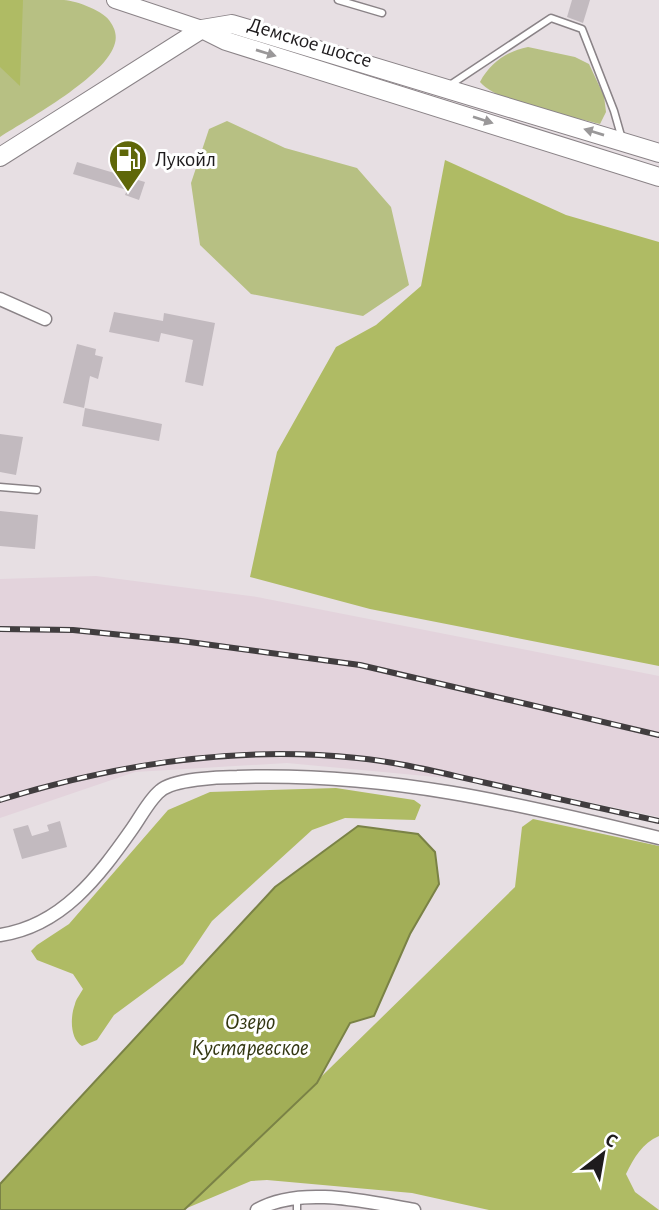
<svg xmlns="http://www.w3.org/2000/svg" width="659" height="1210" font-family="'Alegreya Sans',sans-serif">
  <style>
    .built { fill: #e3d3dc }
    .green { fill: #b7c083 }
    .forest { fill: #afbb64 }
    .water { fill: #a2ae57; stroke: #7a8246; stroke-width: 2 }
    .building { fill: #c2babf }
    .lines { fill: none; stroke-linecap: round; stroke-linejoin: round }
    .lane-casing { stroke: #8a8387; stroke-width: 9 }
    .street-casing { stroke: #8a8387; stroke-width: 15 }
    .secondary-casing { stroke: #8a8387; stroke-width: 18 }
    .primary-casing { stroke: #8a8387; stroke-width: 20 }
    .lane { stroke: #fff; stroke-width: 6 }
    .street { stroke: #fff; stroke-width: 12 }
    .secondary { stroke: #fff; stroke-width: 16 }
    .primary { stroke: #fff; stroke-width: 18 }
    .rail-casing { stroke: #413d3f; stroke-width: 6 }
    .rail { stroke: #fff; stroke-width: 3.5; stroke-dasharray: 10; stroke-linecap: butt }
    .oneway { fill: #9a9899 }
    .labels { text-anchor: middle; stroke-width: 6; stroke-linejoin: round; paint-order: stroke }
    .street-label { font-size: 21px; fill: #1e1b1d; stroke: #fff }
    .poi-label { font-size: 21px; fill: #1e1b1d; stroke: #fff; text-anchor: start }
    .water-label { font-size: 23px; font-style: italic; fill: #333712; stroke: #fff }
  </style>
  <rect width="100%" height="100%" fill="#e7dfe3"/>
  <polygon class="built" points="96,576 257,597 659,676 659,817 500,783 287,763 135,772 0,818 0,579"/>
  <g class="green">
    <path d="M 0,0 C 21,0 44,0 64,0 C 77,1 105,11 111,23 C 115,29 117,36 115,43 C 107,76 28,119 0,137 Z"/>
    <path d="M 528,47 L 575,57 L 589,64 L 604,96 L 606,112 L 600,124 C 570,116 499,104 480,82 C 490,63 507,51 528,47 Z"/>
    <polygon points="227,121 285,148 357,168 391,207 409,285 363,316 251,294 200,245 191,183 209,129"/>
  </g>
  <g class="forest">
    <polygon points="0,0 23,0 20,86 0,67"/>
    <polygon points="445,160 566,215 659,242 659,666 370,609 250,577 277,452 336,347 376,325 421,286"/>
    <path d="M 336,788 L 414,800 L 421,805 L 415,820 L 345,818 L 312,830 L 212,921 L 183,964 L 114,1015 L 97,1040 L 82,1046 C 70,1039 70,1017 75,1004 C 76,999 81,993 83,989 L 73,974 L 37,960 L 31,951 L 37,945 L 69,924 L 168,810 L 210,792 Z"/>
    <path d="M 533,819 L 659,846 L 659,1136 C 642,1143 634,1158 626,1174 L 635,1192 L 659,1210 L 489,1210 L 412,1193 L 267,1180 L 251,1181 L 187,1208 L 515,887 L 522,827 Z"/>
  </g>
  <polygon class="water" points="358,826 418,834 435,852 439,884 410,934 374,1016 350,1023 317,1083 184,1210 0,1210 0,1184 275,887"/>
  <g class="building">
    <polygon points="572,0 590,0 583,23 567,17"/>
    <polygon points="77,162 145,182 139,200 125,195 127,190 73,174"/>
    <polygon points="114,312 163,321 164,313 215,323 203,386 185,382 193,340 161,333 159,342 109,332"/>
    <polygon points="77,344 96,349 95,355 103,357 98,379 90,376 84,408 63,403"/>
    <polygon points="85,408 162,424 159,441 82,426"/>
    <polygon points="0,434 23,437 16,475 0,472"/>
    <polygon points="0,511 38,515 35,549 0,546"/>
    <polygon points="60,821 67,847 22,859 13,829 28,825 32,836 49,831 47,825"/>
  </g>
  <g class="lines">
    <defs>
      <g id="lane">
        <polyline points="338,0 382,13"/>
        <polyline points="450,85 551,18 582,29 614,111 622,139"/>
        <polyline points="0,487 37,490"/>
        <polyline points="297,1210 297,1197"/>
      </g>
      <g id="street">
        <polyline points="0,299 45,319"/>
        <path d="M 0,935 C 62,926 99,876 132,829 C 140,818 149,800 160,791 C 173,779 219,777 237,777 C 384,772 517,803 659,838"/>
        <path d="M 257,1210 C 300,1185 368,1202 414,1210"/>
      </g>
      <polyline id="secondary" points="115,0 202,29"/>
      <g id="primary">
        <polyline points="202,29 226,41 659,177"/>
        <polyline points="0,157 202,29 232,24 659,153"/>
      </g>
    </defs>
    <use href="#lane" class="lane-casing"/>
    <use href="#street" class="street-casing"/>
    <use href="#secondary" class="secondary-casing"/>
    <use href="#primary" class="primary-casing"/>
    <use href="#lane" class="lane"/>
    <use href="#street" class="street"/>
    <use href="#secondary" class="secondary"/>
    <use href="#primary" class="primary"/>
    <defs>
      <g id="rail">
        <polyline points="0,629 73,630 182,641 360,665 659,735"/>
        <path d="M 0,800 C 116,764 235,745 357,758 C 399,762 441,773 482,782 C 541,795 600,808 659,821"/>
      </g>
    </defs>
    <use href="#rail" class="rail-casing"/>
    <use href="#rail" class="rail"/>
  </g>
  <defs><path id="oneway-solid" d="M-6-.8H1V-3.2L6.5 0L1 3.2V.8H-6Z" transform="scale(1.75)"/></defs>
  <g class="oneway">
    <use href="#oneway-solid" transform="translate(266 53) rotate(17)"/>
    <use href="#oneway-solid" transform="translate(483 120) rotate(18)"/>
    <use href="#oneway-solid" transform="translate(594 132) rotate(-163)"/>
  </g>
  <defs>
    <symbol id="fuel-pin" viewBox="-11 -11 22 30"><path d="M0 17L-7.5 6A9.5 9.5 0 1 1 7.5 6Z" fill="#5f6709" stroke="#fff"/><path d="M-5.5-6h7V0h2V4h1.3V-2.5L3-4.5l.8-.8L6-3V5H2.5V1h-1V6h-7ZM-4.2-4.7v3.2H.2V-4.7Z" fill="#fff"/></symbol>
  </defs>
  <g fill-rule="evenodd">
    <use href="#fuel-pin" x="106" y="137" width="44" height="60"/>
  </g>
  <g class="labels">
    <g class="street-label">
      <text transform="translate(310 42) rotate(17)" y="7">Демское шоссе</text>
    </g>
    <g class="poi-label">
      <text x="155" y="166">Лукойл</text>
    </g>
    <g class="water-label">
      <text x="250" y="1029">Озеро<tspan x="250" dy="26">Кустаревское</tspan></text>
    </g>
  </g>
  <g transform="translate(603 1154) rotate(31)" stroke="#ffffff" stroke-width="5" paint-order="stroke">
  <path d="M0-5L12 26L0 18L-12 26Z" fill="#1e1b1d"/>
  <text y="-10" font-size="19" font-weight="bold" text-anchor="middle" fill="#1e1b1d">С</text>
  </g>
</svg>
